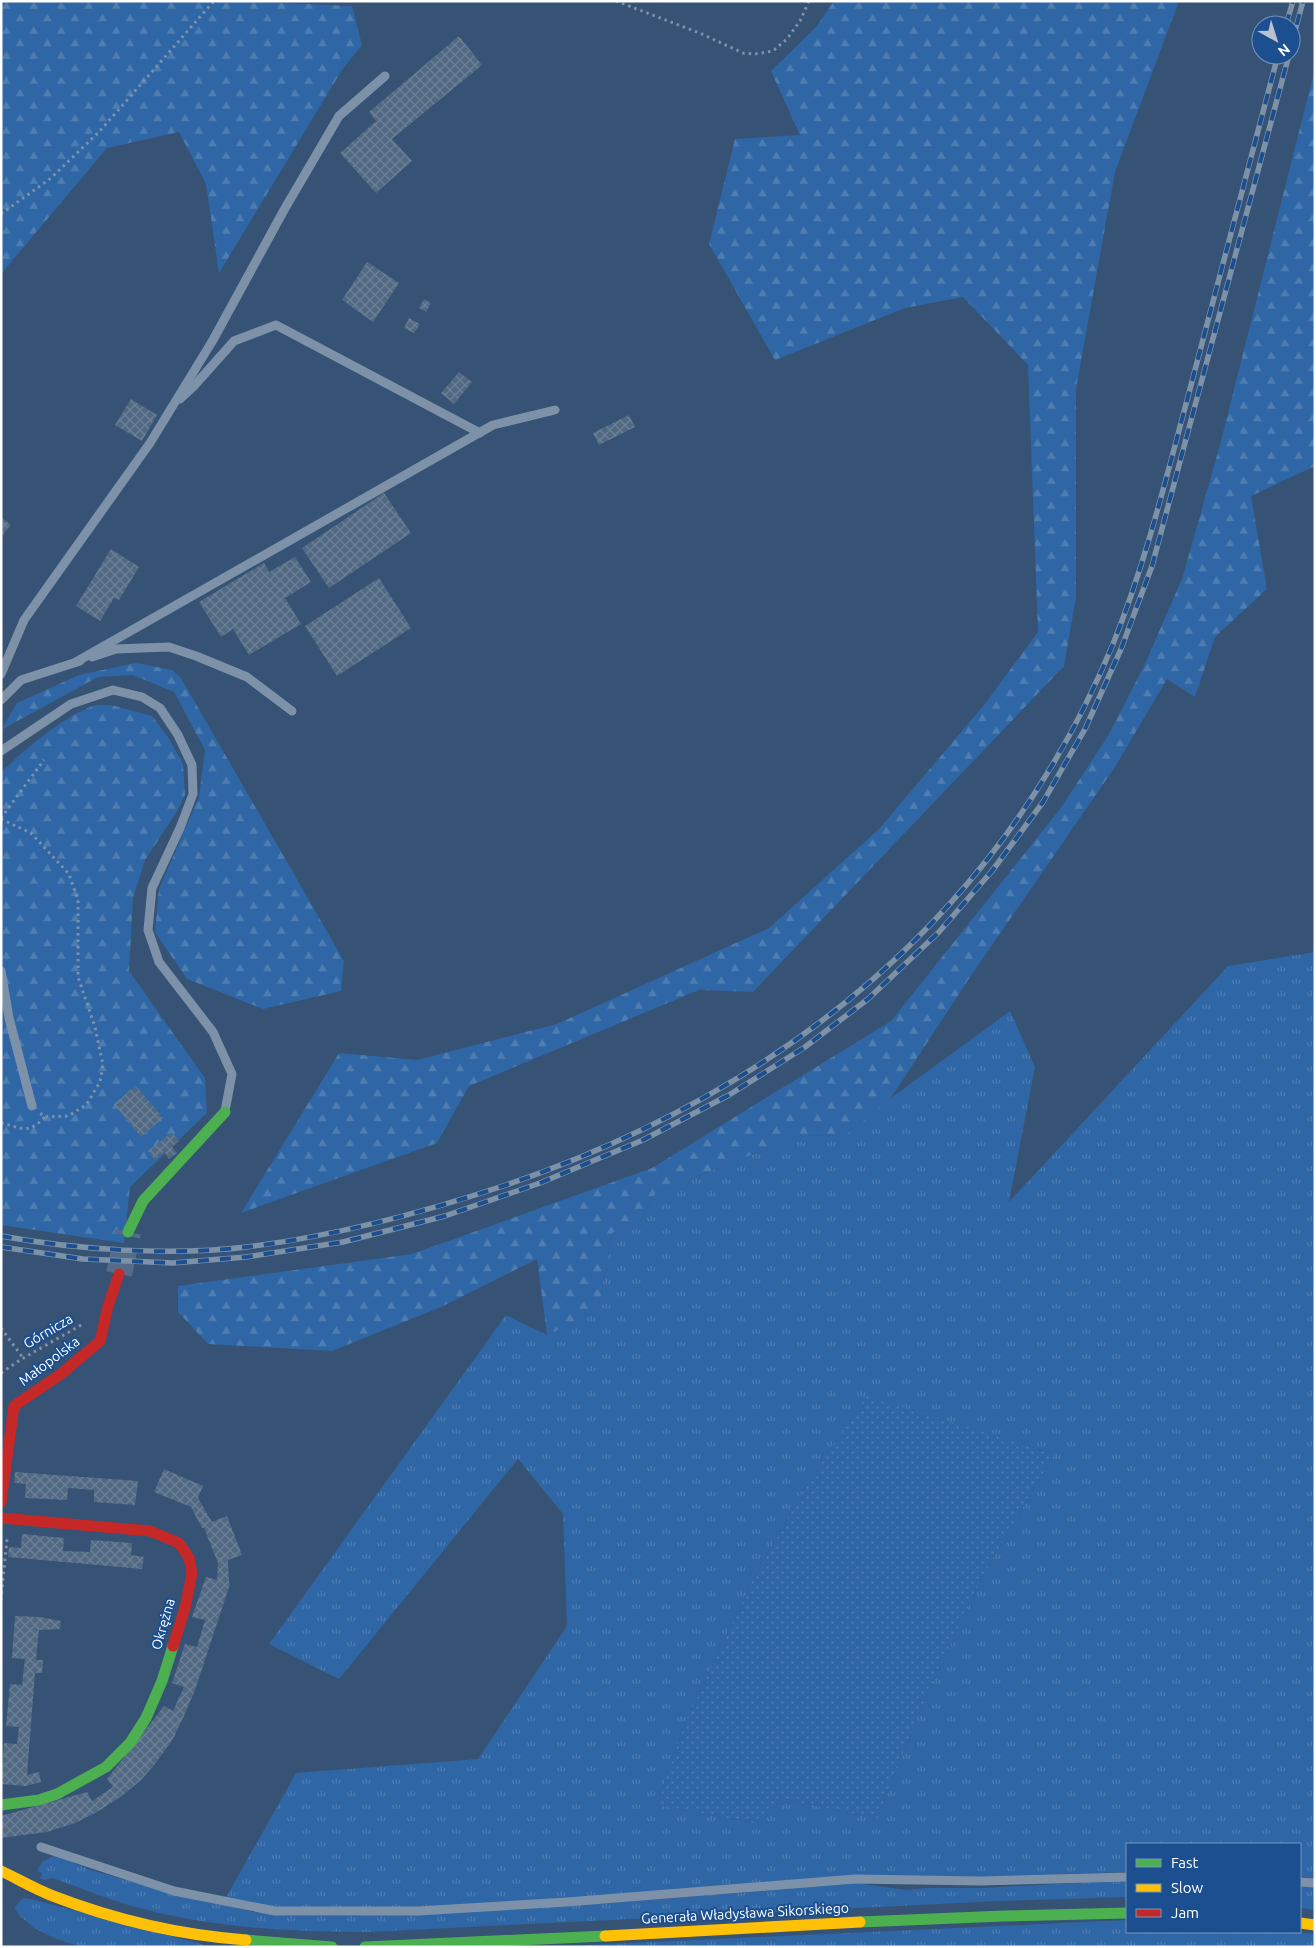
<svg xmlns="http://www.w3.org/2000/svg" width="1316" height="1948" font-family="Ubuntu,sans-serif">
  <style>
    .grass { fill: url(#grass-tufts); fill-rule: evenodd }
    .forest { fill: url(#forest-firs) }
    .garden { fill: url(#garden-dots) }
    .building { fill: url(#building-cross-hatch) }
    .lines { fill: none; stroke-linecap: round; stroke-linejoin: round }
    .secondary-tunnel { stroke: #546c89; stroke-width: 26; stroke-dasharray: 26 13; stroke-linecap: butt }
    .path { stroke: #7d92a8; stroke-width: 3; stroke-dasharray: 2.5 4; stroke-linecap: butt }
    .lane { stroke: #7d92a8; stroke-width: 9 }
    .fast { stroke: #4caf50; stroke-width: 11 }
    .slow { stroke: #ffc107; stroke-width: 11 }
    .jam { stroke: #c62828; stroke-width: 11 }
    .rail-casing { stroke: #7e92a7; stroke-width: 5.5 }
    .rail { stroke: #1b4f8f; stroke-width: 4; stroke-dasharray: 11; stroke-linecap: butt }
    .labels { text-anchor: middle; stroke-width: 4; stroke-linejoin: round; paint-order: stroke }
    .street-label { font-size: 14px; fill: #fff; stroke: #1b4f8f }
  </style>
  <defs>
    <pattern id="grass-tufts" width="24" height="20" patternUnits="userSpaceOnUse" patternTransform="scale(1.25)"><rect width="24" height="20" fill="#2f66a5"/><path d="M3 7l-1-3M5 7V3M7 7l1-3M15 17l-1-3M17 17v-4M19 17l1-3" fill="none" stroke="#4e7db2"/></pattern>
    <pattern id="forest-firs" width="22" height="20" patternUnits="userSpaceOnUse" patternTransform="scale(1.25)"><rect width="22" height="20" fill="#2f66a5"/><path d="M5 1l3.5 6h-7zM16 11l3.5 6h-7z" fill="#4e7db2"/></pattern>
    <pattern id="garden-dots" width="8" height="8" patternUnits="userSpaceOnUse" patternTransform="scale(1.25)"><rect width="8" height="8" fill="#2f66a5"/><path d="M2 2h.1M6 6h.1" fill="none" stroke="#4e7db2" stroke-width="1.8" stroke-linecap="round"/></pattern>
    <pattern id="building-cross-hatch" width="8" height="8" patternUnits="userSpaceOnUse" patternTransform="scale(1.25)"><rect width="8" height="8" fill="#526984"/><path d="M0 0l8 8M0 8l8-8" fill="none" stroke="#6c8096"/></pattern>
  </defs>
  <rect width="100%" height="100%" fill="#365274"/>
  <g class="grass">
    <path d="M 1315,952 L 1315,1879 L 1300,1876 L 1300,1844 L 1127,1844 L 1127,1872 L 1066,1874 L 980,1881 L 855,1879 L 567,1902 L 275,1911 L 224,1901 L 296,1773 L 478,1759 L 567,1626 L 563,1514 L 518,1459 L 339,1679 L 269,1644 L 506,1315 L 547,1335 L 598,1310 L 612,1233 L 639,1223 L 655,1193 L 801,1135 L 844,1136 L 891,1098 L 1010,1011 L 1035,1067 L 1009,1202 L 1228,966 ZM 867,1397 L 1054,1454 L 985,1572 L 928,1692 L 877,1819 L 785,1799 L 752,1823 L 657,1805 L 684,1725 L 753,1580 L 803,1491 Z"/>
    <path d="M 55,1855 L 91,1870 L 136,1883 L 254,1912 L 293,1916 L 350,1916 L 613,1903 L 774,1890 L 825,1884 L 854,1883 L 907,1890 L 925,1888 L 984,1888 L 1127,1880 L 1127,1897 L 999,1901 L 368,1932 C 292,1932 217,1928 143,1909 C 112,1901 83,1889 53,1878 L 44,1880 L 40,1878 L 42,1873 L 37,1871 L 42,1862 Z"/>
    <polygon points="1300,1885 1315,1887 1315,1910 1300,1908"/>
    <polygon points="23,1898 31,1899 212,1947 81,1947 54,1938 34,1928 21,1917 14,1908"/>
    <polygon points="1127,1920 1127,1932 1298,1932 1315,1934 1315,1947 545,1947"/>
  </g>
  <g class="forest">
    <polygon points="1,1 239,1 352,6 362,45 342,70 219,273 206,184 179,132 107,148 1,274"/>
    <polygon points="834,1 1179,1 1115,172 1076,389 1076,597 1064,666 753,992 699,990 469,1086 437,1143 241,1213 339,1053 417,1060 557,1024 769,928 879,829 984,705 1038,632 1028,365 963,297 905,308 775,360 709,244 735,139 800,135 771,71 816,27"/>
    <polygon points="1315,68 1315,466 1251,496 1267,589 1215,637 1195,697 1167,679 1115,767 970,977 891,1098 844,1136 801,1135 655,1193 639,1223 612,1233 598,1310 547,1335 537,1259 441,1307 332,1351 208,1344 178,1312 178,1286 412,1254 652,1168 891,1021 1060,809 1108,736 1144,666 1182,579 1220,445"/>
    <polygon points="136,663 172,670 181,678 344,961 341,991 263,1009 187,979 155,932 159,889 199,797 205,750 174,692 133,675 98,677 1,730 17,703 79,675"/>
    <path d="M 95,705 L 111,705 L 152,716 L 168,737 L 183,764 L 185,795 L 176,813 L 145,860 L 133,898 L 129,971 L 205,1078 L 207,1113 L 130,1187 L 124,1243 L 1,1225 L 1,772 C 30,746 59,719 95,705 Z"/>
  </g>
  <polygon class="garden" points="867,1396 1054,1454 985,1572 928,1692 877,1819 785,1799 753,1823 657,1805 684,1725 753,1580 803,1491"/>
  <g class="building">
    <polygon points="459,36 482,65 392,139 412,161 376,193 340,153 376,121 369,112"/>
    <polygon points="367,262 399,283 373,322 342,300"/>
    <polygon points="424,299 431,303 426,312 419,308"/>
    <polygon points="409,318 420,324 414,333 404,328"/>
    <polygon points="459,372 472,382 454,404 441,393"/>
    <polygon points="131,399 157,415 142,441 115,425"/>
    <polygon points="629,415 635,427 599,445 593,433"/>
    <polygon points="384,493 411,533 329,588 302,548"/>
    <polygon points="1,517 11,525 1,537"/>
    <polygon points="111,549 139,567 119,600 114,598 100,621 76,606"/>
    <polygon points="295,557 311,582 285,598 301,624 249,655 233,629 221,637 199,602 264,563 269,572"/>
    <polygon points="379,578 411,628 337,676 305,626"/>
    <polygon points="136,1086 163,1118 141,1137 114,1104"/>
    <polygon points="172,1132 179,1141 172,1147 177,1153 169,1159 164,1152 155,1160 148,1151"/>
    <polygon points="164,1469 203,1486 198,1498 212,1522 227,1516 242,1555 228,1560 229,1583 230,1584 195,1690 184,1716 173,1739 155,1764 141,1780 122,1796 97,1812 75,1823 47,1832 1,1838 1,1816 87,1792 92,1801 113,1787 107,1779 164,1706 173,1711 184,1687 172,1683 185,1644 197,1647 205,1620 192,1617 206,1577 217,1580 218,1563 204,1528 202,1528 191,1507 154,1492"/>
    <polygon points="15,1472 138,1481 135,1505 94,1502 94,1490 68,1488 67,1500 25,1498 26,1484 14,1483"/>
    <polygon points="22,1534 64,1538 63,1551 90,1552 91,1540 132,1543 131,1555 144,1557 142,1569 8,1557 9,1547 21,1548"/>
    <polygon points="15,1616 40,1617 61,1621 60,1629 39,1630 36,1660 43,1660 42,1673 35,1673 27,1775 39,1772 41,1782 26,1786 1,1784 4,1743 17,1744 19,1727 6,1726 10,1684 22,1685 25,1659 12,1658"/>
  </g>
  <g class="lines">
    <polyline class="secondary-tunnel" points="119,1274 128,1232"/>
    <g class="path">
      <polyline points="616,1 702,34 743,53 755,54 773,51 787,39 800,21 809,1"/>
      <polyline points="1,214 51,178 99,132 214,1"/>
      <polyline points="1,818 44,760"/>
      <polyline points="1,819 31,833 69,874 78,900 78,977 95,1027 103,1065 100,1082 86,1105 68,1116 45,1117 40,1113"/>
      <path d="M 1,1123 C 23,1128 27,1135 45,1117"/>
      <polyline points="1,1328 23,1358"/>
      <polyline points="1,1373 20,1360 83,1324"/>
      <polyline points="1,1600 7,1539"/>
    </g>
    <g class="lane">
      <polyline points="180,399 194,386 234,341 276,325 480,433"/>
      <polyline points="92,657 116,649 169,647 196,656 247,677 292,711"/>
      <polyline points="76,662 493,425 555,410"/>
      <polyline points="1,674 24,620 150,443 213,340 284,210 339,116 385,76"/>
      <polyline points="1,700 21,680 80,661"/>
      <polyline points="1,751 71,704 113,690 142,697 160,708 178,735 192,765 193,794 180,828 152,888 148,930 159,962 213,1032 232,1074 225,1111"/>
      <polyline points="1,971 9,1018 32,1106"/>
      <polyline points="41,1847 174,1891 275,1911 418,1911 567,1902 855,1879 980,1881 1127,1877"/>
      <polyline points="1300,1882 1315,1883"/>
    </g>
    <g class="fast">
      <polyline points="128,1232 143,1201 225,1112"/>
      <polyline points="1,1805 39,1800 57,1794 106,1767 130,1743 146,1718 162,1681 173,1646"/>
      <polyline points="860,1922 1003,1916 1127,1913"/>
      <polyline points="246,1940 332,1947"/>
      <polyline points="365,1947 605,1936"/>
    </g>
    <g class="slow">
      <path d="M 1,1871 C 18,1879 35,1889 53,1896 C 115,1920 180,1935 246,1940"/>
      <polyline points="1300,1923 1315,1925"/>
      <polyline points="605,1936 860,1922"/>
    </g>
    <g class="jam">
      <polyline points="1,1502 14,1406 61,1374 100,1341 108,1306 119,1274"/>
      <polyline points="1,1518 150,1531 179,1543 189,1558 192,1573 185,1608 173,1646"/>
    </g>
    <defs>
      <g id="rail">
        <polyline points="1286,25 1293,1"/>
        <polyline points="1291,46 1303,1"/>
        <path d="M 1,1236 C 78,1250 170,1256 247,1247 C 335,1236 422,1213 506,1185 C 781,1091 1000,917 1113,644 C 1146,562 1167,475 1190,389 C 1219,278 1249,166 1278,55"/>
        <polyline points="1,1247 83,1259 173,1263 246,1257 343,1242 445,1216 540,1183 643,1140 729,1095 805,1047 868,999 939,932 992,871 1043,802 1085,729 1121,649 1152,566 1289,55"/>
      </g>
    </defs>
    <use href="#rail" class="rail-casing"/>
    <use href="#rail" class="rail"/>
  </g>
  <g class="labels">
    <g class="street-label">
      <text transform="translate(48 1331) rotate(-30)" y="5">Górnicza</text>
      <text transform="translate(49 1361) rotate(-37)" y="5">Małopolska</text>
      <text transform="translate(163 1624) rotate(-74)" y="5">Okrężna</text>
      <text transform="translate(745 1913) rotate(-3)" y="5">Generała Władysława Sikorskiego</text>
    </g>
  </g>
  <rect width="1316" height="1948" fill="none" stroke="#ffffff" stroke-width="5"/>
  <rect x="1126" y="1843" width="175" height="90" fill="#1b4f8f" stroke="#7695bc"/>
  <rect x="1136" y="1859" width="25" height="8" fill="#4caf50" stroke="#7695bc"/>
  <text x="1171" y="1868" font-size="15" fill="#ffffff">Fast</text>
  <rect x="1136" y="1884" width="25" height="8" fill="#ffc107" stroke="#7695bc"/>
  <text x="1171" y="1893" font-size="15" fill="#ffffff">Slow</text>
  <rect x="1136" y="1909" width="25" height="8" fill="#c62828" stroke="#7695bc"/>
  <text x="1171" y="1918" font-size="15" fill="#ffffff">Jam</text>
  <g transform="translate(1276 40) rotate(141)"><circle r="24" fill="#1b4f8f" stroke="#7695bc"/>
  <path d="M0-4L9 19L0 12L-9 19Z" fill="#b9c2ce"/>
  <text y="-8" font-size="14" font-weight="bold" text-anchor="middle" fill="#ffffff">N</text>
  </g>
</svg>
